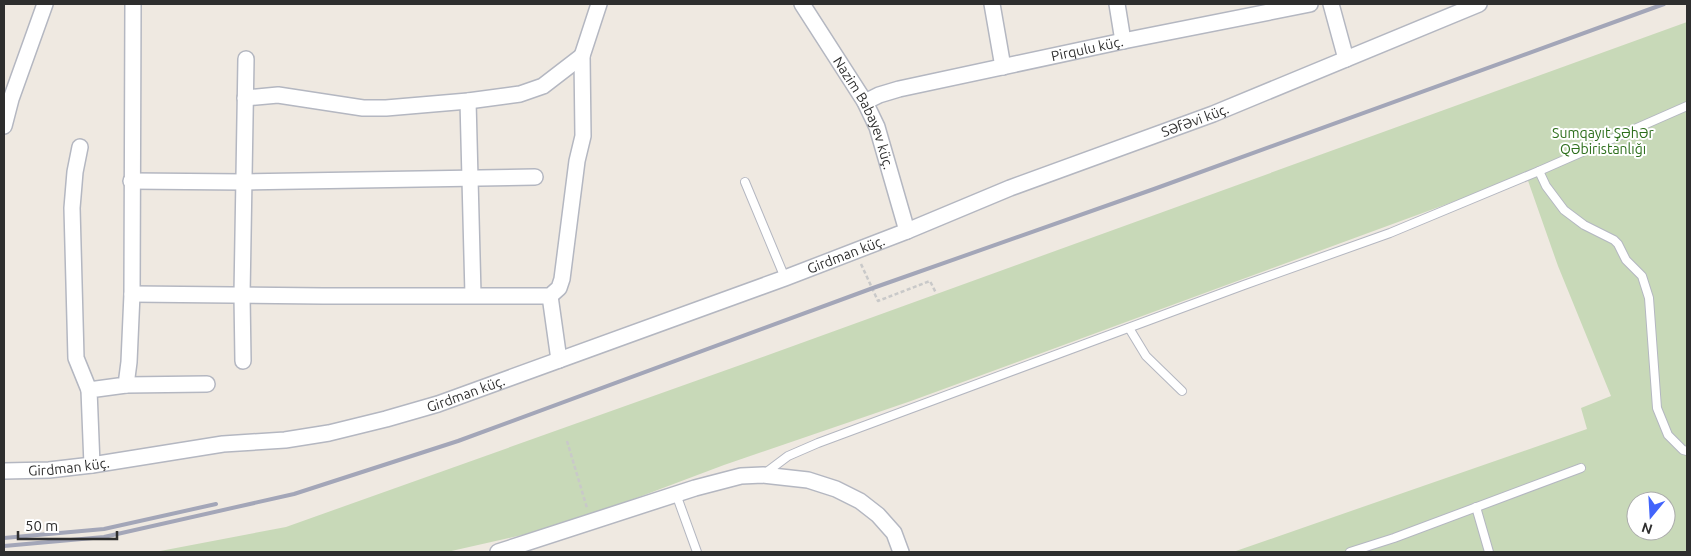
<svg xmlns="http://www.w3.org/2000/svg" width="1691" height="556" font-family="Ubuntu,sans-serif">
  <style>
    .cemetery { fill: #c8d9b8; fill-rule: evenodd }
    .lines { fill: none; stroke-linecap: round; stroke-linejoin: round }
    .lane-casing { stroke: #b4b7c1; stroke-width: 10 }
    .street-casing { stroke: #b4b7c1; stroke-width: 18 }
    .path { stroke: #c9c9c9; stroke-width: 2.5; stroke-dasharray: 4 2.5; stroke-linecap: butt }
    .lane { stroke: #fff; stroke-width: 8 }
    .street { stroke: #fff; stroke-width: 15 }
    .rail { stroke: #a3a6b8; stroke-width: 4 }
    .labels { text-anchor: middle; stroke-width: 4; stroke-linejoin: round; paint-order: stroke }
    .street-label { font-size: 14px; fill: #2e2e2e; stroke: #fff }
    .park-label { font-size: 14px; fill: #2c6e1b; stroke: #fff }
  </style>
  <rect width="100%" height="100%" fill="#efe9e1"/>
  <path class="cemetery" d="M 1687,22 L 1687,552 L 1233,552 L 1587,429 L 1581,408 L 1611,396 L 1558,266 L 1526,175 L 911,401 L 724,465 L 562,526 L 447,552 L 155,552 L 286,527 L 746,363 ZM 1636,501 L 1666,501 L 1666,531 L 1636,531 Z"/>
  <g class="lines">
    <defs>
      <g id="lane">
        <polyline points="1539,171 1546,186 1564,210 1584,225 1614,240 1618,244 1626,260 1642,276 1649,298 1657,408 1668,435 1683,450 1687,451"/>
        <polyline points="745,182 785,278"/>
        <polyline points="1129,328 1146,356 1182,391"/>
        <polyline points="764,474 788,456 818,443 1244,285 1390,233 1539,171 1687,106"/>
        <polyline points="676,494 697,552"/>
        <polyline points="1476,507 1489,552"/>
        <polyline points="1350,552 1394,538 1581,468"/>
      </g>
      <g id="street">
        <path id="s1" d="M 802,4 L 865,102 L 877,127 L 907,231"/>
        <polyline points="992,4 1003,67"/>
        <polyline points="1117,4 1123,41"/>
        <polyline points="1331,4 1346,59"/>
        <polyline points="245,98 278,95 363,108 386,108 468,101 520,94 543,86 582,56"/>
        <polyline points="468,101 473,295"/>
        <path id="s2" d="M 865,102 L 879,95 L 899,89 L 1123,41 L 1310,4"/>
        <polyline points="4,126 11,99 45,4"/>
        <polyline points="80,147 75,172 72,208 76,358 89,390"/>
        <polyline points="131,181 244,182 535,177"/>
        <polyline points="132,294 323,296 550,296 559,288 562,279 577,161 583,136 582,56 599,4"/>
        <polyline points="550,296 559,360"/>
        <polyline points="243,361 242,295 246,59"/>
        <polyline points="126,385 207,384"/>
        <polyline points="92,465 89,390 126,385 129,362 132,294 133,4"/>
        <path id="s3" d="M 4,471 L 49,470 L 92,465 L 223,444 L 285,440 L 329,433 L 386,419 L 438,404 L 785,278 L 907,231 L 1010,188 L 1213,114 L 1479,4"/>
        <polyline points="498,552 695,488 741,476 763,475 808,480 836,489 860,501 878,515 894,533 901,552"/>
      </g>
    </defs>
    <use href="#lane" class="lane-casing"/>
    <use href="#street" class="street-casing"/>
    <g class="path">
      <polyline points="861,264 878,301 930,281 936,293"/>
      <polyline points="567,441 587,508"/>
    </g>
    <use href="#lane" class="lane"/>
    <use href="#street" class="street"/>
    <g class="rail">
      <polyline points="4,538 104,529 216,504"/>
      <polyline points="4,546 104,537 294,494 458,441 873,288 1154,189 1664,4"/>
    </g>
  </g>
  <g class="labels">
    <g class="street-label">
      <text dy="5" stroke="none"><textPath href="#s2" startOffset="229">Pirqulu küç.</textPath></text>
      <text dy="5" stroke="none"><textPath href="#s1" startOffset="126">Nazim Babayev küç.</textPath></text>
      <text dy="5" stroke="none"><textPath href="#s3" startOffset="1249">Səfəvi küç.</textPath></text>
      <text dy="5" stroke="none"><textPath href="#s3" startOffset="875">Girdman küç.</textPath></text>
      <text dy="5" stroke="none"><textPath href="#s3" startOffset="470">Girdman küç.</textPath></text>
      <text dy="5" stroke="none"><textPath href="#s3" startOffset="65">Girdman küç.</textPath></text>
    </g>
    <g class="park-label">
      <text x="1603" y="138">Sumqayıt Şəhər<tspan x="1603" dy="16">Qəbiristanlığı</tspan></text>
    </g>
  </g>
  <rect width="1691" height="556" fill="none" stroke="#2e2e2e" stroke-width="10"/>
  <g transform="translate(1651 516) rotate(198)"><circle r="24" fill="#ffffff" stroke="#ababab"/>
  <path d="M0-4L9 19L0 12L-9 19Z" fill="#4264fb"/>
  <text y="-8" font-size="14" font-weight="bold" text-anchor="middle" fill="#2e2e2e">N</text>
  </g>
  <path d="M18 531v8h99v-8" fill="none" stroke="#2e2e2e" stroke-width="2.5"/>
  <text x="25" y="531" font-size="15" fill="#2e2e2e" stroke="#ffffff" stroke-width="4" paint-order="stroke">50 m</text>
</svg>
